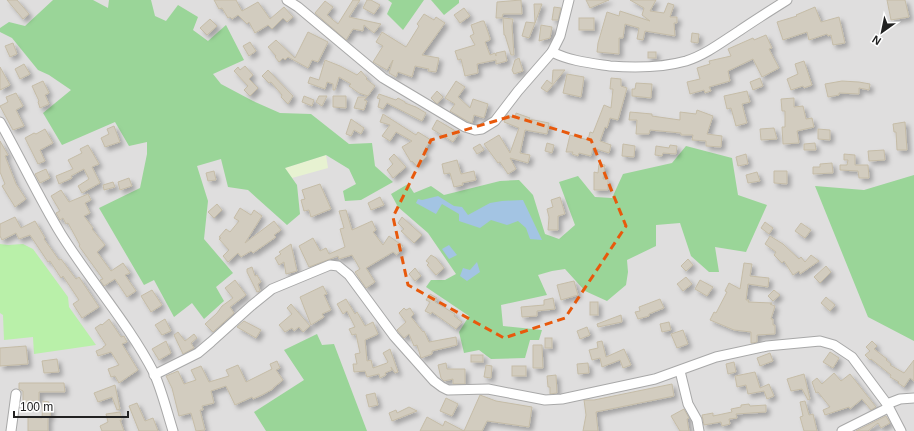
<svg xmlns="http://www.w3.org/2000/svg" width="914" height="431" font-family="Arial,sans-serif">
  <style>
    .residential { fill: #dfdede }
    .farmland { fill: #e7f2d1 }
    .grass { fill: #b9f0a9 }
    .forest { fill: #9ad598 }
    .water { fill: #a3c4e3 }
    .building { fill: #d2ccbf; stroke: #c5bca7; filter: url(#shadow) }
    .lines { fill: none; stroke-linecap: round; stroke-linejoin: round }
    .minor-casing { stroke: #a8a8a8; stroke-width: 11 }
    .minor { stroke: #fff; stroke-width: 9 }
    .marked { fill: none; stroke: #e8590c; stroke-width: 3; stroke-dasharray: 8 5; stroke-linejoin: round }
  </style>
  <defs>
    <filter id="shadow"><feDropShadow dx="3.5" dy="3.5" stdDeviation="2" flood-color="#0004"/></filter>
  </defs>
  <rect width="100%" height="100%" fill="#f2f1e7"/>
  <rect class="residential" x="0" y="0" width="914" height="431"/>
  <polygon class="farmland" points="326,155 328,168 292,178 285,168"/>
  <polygon class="grass" points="0,244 8,245 23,244 33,249 68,297 69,307 96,345 34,354 33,337 4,340 3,315 0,313"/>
  <g class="forest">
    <polygon points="53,0 93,0 108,8 109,0 151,0 155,16 166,21 178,5 198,17 193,30 208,41 226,25 244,60 213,74 221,84 253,101 280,113 311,114 349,144 372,143 375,166 393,182 361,200 345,201 343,191 356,184 349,169 326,155 285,168 297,185 300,214 287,225 248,190 228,187 221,159 197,166 208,201 204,239 233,273 216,287 224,301 204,319 192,303 174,317 154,280 144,285 99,208 140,188 147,154 147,142 129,146 115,122 62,145 43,113 71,90 49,75 38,70 12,38 0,32 0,28 9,22 25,26"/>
    <polygon points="388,0 424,0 403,30 387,14 392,3"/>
    <polygon points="431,0 459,0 459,3 444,15"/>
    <polygon points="686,146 732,158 738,195 767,205 746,252 715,247 719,272 709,272 691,256 680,223 656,225 656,246 627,260 628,272 626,285 607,301 585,291 565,269 552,271 538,275 547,295 501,305 503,326 542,330 539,340 530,340 525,358 491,359 479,350 464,353 459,332 469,316 426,287 431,280 445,280 456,274 428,233 398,207 391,194 408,184 414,193 431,186 444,195 500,181 519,180 533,195 545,234 559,239 575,225 559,182 578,176 595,197 612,198 623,174 672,163"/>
    <polygon points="914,175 914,341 868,317 815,186 864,190"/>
    <polygon points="317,334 322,345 334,344 367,431 266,431 254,412 304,380 284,350"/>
  </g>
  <g class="water">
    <polygon points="438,196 454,206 462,207 468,215 490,203 502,201 523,200 542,240 530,239 526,228 518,221 507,225 491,220 480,228 459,221 459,214 442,204 436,214 416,203 418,199 422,200"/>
    <polygon points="449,245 457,255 449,259 442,249"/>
    <polygon points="477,262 480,272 467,281 460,276 463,268 470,270"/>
  </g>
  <g class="building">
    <polygon points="7,0 17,0 29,14 23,19"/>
    <polygon points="214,0 236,0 242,11 258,2 270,19 284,7 293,17 287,22 283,18 272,29 268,25 255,33 249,22 247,24 238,15 232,19 230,17 228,18 222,8 219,9"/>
    <polygon points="353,0 360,0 349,17 381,24 374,33 364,25 363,31 353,29 346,40 315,13 325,1 333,7 327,15 338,24"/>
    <polygon points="367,0 371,0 380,5 374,14 363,8"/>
    <polygon points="521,0 522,14 503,14 502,18 496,18 497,2"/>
    <polygon points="586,0 609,0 590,8"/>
    <polygon points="630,0 656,0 650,11 664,13 668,3 674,5 670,17 677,17 677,23 674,23 675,36 645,31 643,40 637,39 639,28 625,24 623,38 619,38 619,54 597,52 598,43 607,12 619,16 620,11 650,21 642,15 644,8"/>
    <polygon points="887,0 905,0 909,17 891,20"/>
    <polygon points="534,4 542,4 535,23"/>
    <polygon points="554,7 561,8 558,20 552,20"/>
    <polygon points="815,7 821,22 839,17 845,43 833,45 831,35 828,36 827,34 809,40 807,32 783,40 777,22 797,16 796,15"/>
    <polygon points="464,8 470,16 460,23 454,15"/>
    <polygon points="424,14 434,20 436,17 445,23 422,55 439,58 436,72 428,71 429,69 415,66 412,77 398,72 396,77 389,73 393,60 387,70 373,62 383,46 376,42 382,32 406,47 419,26 417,24"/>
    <polygon points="503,18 513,19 512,26 514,55 511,55 505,35 504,35"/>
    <rect x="579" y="18" width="15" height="12"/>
    <polygon points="210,19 217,26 207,35 200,28"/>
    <polygon points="482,21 484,21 490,38 490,40 485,42 490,55 495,53 496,56 496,53 505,51 507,61 496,64 496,60 477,64 478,73 465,76 461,59 458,60 455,51 475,45 470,36 474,34 471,25"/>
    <polygon points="526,22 535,23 529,38 522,36"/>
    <polygon points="541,25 552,27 550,38 539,41"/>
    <polygon points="308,32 328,42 318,62 312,60 308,68 288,57 285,60 283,58 279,62 275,57 276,56 268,47 276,40 295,58"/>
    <polygon points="692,33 699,34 698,43 691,42"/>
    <polygon points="766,35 772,48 769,49 779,68 762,77 753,59 728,71 730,81 709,87 711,91 705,93 704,90 690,94 687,82 700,79 697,68 710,64 709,61 731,56 728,49 753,38 754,40"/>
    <polygon points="250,42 256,51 249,56 243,46"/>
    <polygon points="13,43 17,54 10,57 5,46"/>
    <rect x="648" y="52" width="8" height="6"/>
    <polygon points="519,58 523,71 514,74 512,70 515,60"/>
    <polygon points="325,60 340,66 357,75 361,71 367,78 366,79 375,86 368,96 359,93 349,86 351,84 339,77 335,90 333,90 333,84 327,82 325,89 308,83 310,77 319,80"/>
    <polygon points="804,61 812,85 804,88 803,86 791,90 787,79 798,74 795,64"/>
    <polygon points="24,64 30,74 20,79 15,69"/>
    <polygon points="245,66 253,75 249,79 258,88 250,96 244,90 248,86 234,71 238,67 240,70"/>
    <polygon points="0,67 10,85 0,90"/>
    <polygon points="268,70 293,96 288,104 281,97 282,95 271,82 269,83 262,76"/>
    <polygon points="553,70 565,70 547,92 541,88 547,80 552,84"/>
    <polygon points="567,74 584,77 581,97 563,93"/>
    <polygon points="611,78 621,79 621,86 627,88 618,120 610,118 607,128 605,127 600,141 611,145 609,153 593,148 591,156 579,153 578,156 572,154 573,152 566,152 570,135 588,140 590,132 593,133 604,105 611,108 613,89 610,89"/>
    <polygon points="760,78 763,86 753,90 750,82"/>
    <polygon points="43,81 49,93 45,95 49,104 40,108 38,102 39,101 32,86"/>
    <polygon points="456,81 465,87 458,97 470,108 473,99 488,104 484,118 474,115 472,123 467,121 450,111 455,104 445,98"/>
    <polygon points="842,81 859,82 870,84 869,90 859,88 859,94 839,93 839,95 828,97 825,84"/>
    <polygon points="636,83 652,84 651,98 632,96 632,89 635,89"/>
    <polygon points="437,91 443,97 437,104 431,98"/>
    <polygon points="747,91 750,102 742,104 747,123 736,126 731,108 727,109 724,96"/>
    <polygon points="16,93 23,106 16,110 24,126 13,130 0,106 8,102 6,97"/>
    <polygon points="379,94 396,100 398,98 405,102 405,103 416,107 426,113 422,121 387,103 383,109 378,107 380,99 377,98"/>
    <polygon points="304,96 314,100 312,106 302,102"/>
    <polygon points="319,96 327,96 322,106 316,102"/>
    <polygon points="333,96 346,96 346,108 333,107"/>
    <polygon points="358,97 367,97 364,100 367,101 364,110 354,108"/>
    <polygon points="794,98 794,107 803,106 806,119 812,118 814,127 797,131 799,143 783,144 782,127 785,127 785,111 782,111 781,99"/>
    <polygon points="697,110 713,116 707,134 722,136 721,147 706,146 706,141 692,140 693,135 681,135 681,133 650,130 649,134 636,134 637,120 629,120 630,112 652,114 652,116 680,120 680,112 696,114"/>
    <polygon points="516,113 530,118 529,119 549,123 547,134 525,130 520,153 530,155 528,163 510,158 516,169 508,174 500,162 498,163 484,144 499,135 510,153 519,128 504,122 507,115 515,118"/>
    <polygon points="383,114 416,135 418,132 431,140 423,152 427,156 417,166 412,161 411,162 402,147 412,141 396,132 390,141 382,136 390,125 380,122"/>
    <polygon points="351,119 364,128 361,134 354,130 351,136 346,134"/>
    <polygon points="437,120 459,133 453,142 432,129"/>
    <polygon points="905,122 907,150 897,150 896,132 894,132 893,124"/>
    <polygon points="114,126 120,142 105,147 101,138 109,134 107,129"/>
    <polygon points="774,128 777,139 761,140 760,129"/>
    <polygon points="45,129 53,143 40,150 45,161 38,164 25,138 34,133 36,134"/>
    <polygon points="818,129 830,130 830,140 818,139"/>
    <polygon points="0,141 8,155 5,156 16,184 26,199 15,207 2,186 5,184 0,172"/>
    <polygon points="547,143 554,145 552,153 545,151"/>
    <polygon points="815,143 816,150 804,150 804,144"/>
    <polygon points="480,144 484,150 477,154 473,148"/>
    <polygon points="623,144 635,146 634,157 622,156"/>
    <polygon points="88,145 99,164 92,167 100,183 82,193 78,186 89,179 84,169 71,176 72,178 59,184 56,176 73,169 68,160 82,153 80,149"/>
    <polygon points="670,145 677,146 676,154 663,153 662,156 655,155 656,146 669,148"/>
    <polygon points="884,150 885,160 869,161 868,151"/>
    <polygon points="394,154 406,167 393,178 387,170 393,164 389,159"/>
    <polygon points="746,154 748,164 738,166 736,157"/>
    <polygon points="844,154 855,155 855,165 868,165 869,178 859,178 858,171 840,170 840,165 847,165 848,160 844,160"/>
    <polygon points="457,160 461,174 474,171 476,180 462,183 463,185 454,187 450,173 444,174 442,164"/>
    <polygon points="832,163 833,173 813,174 813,167 820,167 820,164"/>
    <polygon points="599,164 605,165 603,179 608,179 608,190 594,190 594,172 598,173"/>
    <polygon points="46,169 50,178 40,183 35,174"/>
    <polygon points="214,171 216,180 208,181 206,173"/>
    <polygon points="774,171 787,171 787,184 774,183"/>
    <polygon points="757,172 760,181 748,183 746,175"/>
    <polygon points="129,178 132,186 120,190 118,182"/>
    <polygon points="113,182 115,187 104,190 103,185"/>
    <polygon points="320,184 331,209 311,217 309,210 304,211 301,200 305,199 302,190"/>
    <polygon points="61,190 69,202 88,194 91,200 85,203 90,213 84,216 93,228 92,229 105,245 97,252 111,271 123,263 130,273 125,275 136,291 127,297 115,279 104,286 100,280 103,279 79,246 80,245 68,223 66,224 63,218 60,220 56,213 60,211 51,196"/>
    <polygon points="380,197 384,205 371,210 368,203"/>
    <polygon points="560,197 565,214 558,216 558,230 548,230 549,217 547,209 553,207 551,200"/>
    <polygon points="217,204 222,210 214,218 208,212"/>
    <polygon points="240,208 251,215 254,210 262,216 245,243 274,221 281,230 274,235 276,237 253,253 251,251 241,257 238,253 228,262 223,256 229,250 219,239 221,238 219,237 226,229 230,232 239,221 234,218"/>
    <polygon points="346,210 352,230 372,221 376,230 373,232 383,245 389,236 403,246 397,255 393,252 366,268 375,282 366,288 355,272 360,269 352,255 339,259 338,256 309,267 299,246 313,238 320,251 326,248 329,254 345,247 340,229 344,228 339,211"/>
    <polygon points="15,217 21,228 35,221 45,238 44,239 59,260 61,259 76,279 79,277 99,307 82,318 73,304 79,300 63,276 61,278 50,261 48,262 30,235 19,239 16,233 2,240 0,236 0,224"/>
    <polygon points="402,217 422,235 414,243 401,231 404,229 398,223"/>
    <polygon points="765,222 773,228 769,234 761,228"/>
    <polygon points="801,223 811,230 805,238 795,231"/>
    <polygon points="770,236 783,244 799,259 801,257 805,262 811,255 819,261 800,274 799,271 793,275 784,261 782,263 774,255 776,252 765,244"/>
    <polygon points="291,244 297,271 286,274 284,262 279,265 275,258 281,254 279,252"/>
    <polygon points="431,255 436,258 444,268 436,275 427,265 429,263 426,261"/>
    <polygon points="688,259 693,265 686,271 681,266"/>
    <polygon points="744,263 752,264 750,276 769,278 768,287 748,284 746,300 749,300 748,302 772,303 770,304 775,306 771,319 773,319 773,325 775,325 775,334 757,335 757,342 753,343 751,343 751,332 734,330 710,320 714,312 716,313 727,292 725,291 729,283 740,289"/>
    <polygon points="826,266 831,272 820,283 814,277"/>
    <polygon points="252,267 255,276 257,275 261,282 258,284 260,291 257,292 247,272 247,269"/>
    <polygon points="415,268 421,276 415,281 409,274"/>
    <polygon points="686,277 692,284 683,291 677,284"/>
    <polygon points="235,280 246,295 230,307 234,313 213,332 205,324 217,313 222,306 233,298 225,288"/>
    <polygon points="700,280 713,287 707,296 695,289"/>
    <polygon points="574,281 578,295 561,300 557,285"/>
    <polygon points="323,286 327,294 324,295 331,310 322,314 324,317 311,325 300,297"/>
    <polygon points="152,290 162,305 151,312 141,296"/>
    <polygon points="774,290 780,295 773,301 768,296"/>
    <polygon points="430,294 437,298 435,302 455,314 454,316 462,322 456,329 432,312 431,314 425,311 430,302 426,300"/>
    <polygon points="826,297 835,305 830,311 821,303"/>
    <polygon points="553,298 555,309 537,311 537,316 522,317 521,307 544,305 544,300"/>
    <polygon points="346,299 355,314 357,312 365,326 373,322 378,334 365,340 367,361 371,360 373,368 387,363 388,362 383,353 390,349 398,372 395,373 391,367 392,370 385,373 386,375 380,378 379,374 367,377 365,371 354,372 353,364 357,364 355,354 360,353 356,334 352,335 349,329 355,327 347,311 343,314 337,304"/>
    <polygon points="660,299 664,308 649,314 649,316 638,319 635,312 640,311 639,307"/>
    <rect x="590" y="302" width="8" height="13"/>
    <polygon points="291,304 310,326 303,332 299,327 294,331 292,328 285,332 279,325 292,314 287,308"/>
    <polygon points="404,308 406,310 410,308 414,314 411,317 423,332 424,331 429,342 456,337 457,345 432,351 432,354 421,358 417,345 414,346 409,334 404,338 397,330 406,322 399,313"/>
    <polygon points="621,315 622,322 598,327 597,324"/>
    <polygon points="109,319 121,337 124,336 127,342 122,344 138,370 119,383 115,376 111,377 108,369 119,365 111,352 98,356 96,351 103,348 103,347 106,345 95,328 101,324 102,325"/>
    <polygon points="165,319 171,331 162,335 155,325"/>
    <polygon points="244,321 261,330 256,338 237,327"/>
    <polygon points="669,322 671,330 662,332 660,324"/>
    <polygon points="587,327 590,335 580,339 577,331"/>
    <polygon points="683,330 688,344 677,348 671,334"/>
    <polygon points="178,332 185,341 194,334 197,338 191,343 194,348 183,354 174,335"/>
    <rect x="545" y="338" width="7" height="10"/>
    <polygon points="166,341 171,353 159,360 152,349"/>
    <polygon points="602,341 606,357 624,349 631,365 623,368 620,360 602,367 600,358 592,360 589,350 598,348 597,342"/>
    <polygon points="872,341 877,346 874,349 887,359 886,360 891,364 890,365 904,373 914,360 914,381 910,378 904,387 898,383 899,382 890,377 891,375 871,359 870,360 865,355 870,351 866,347"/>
    <polygon points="533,345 542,345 543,368 533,368"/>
    <polygon points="26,346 28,364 0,366 0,348"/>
    <polygon points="830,352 839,358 833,368 823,362"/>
    <polygon points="770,353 773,361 760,366 757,358"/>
    <rect x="471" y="355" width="12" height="7"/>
    <polygon points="57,359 59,372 44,373 42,361"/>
    <polygon points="277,361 280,368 276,370 283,380 273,388 273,389 262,395 253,399 252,397 235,405 226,386 211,391 214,403 202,406 203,410 200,410 205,430 196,431 191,413 179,416 172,388 166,376 178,371 184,384 196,380 191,370 201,366 209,382 229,376 226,370 238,365 246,382 272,369 270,364"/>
    <polygon points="734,362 736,372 728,374 726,364"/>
    <polygon points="446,363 447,369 465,369 465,384 453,384 453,379 444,381 441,378 438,365"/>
    <polygon points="588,363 589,373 578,374 577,364"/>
    <polygon points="486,365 492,366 491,378 484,377"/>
    <rect x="512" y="366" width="14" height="10"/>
    <polygon points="755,372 760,388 769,384 774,396 767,399 764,391 748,394 746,385 737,387 735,376"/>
    <polygon points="834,373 841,381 850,374 876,407 871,410 862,399 850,409 849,407 825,415 823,410 830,407 818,392 816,393 812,382 817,378 822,384"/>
    <polygon points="804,374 810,399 808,400 802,389 791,391 787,379"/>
    <polygon points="556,375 557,393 550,394 550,387 548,387 547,376"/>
    <polygon points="19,383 64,383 65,392 39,392 39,403 23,403 23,391 19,389"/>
    <polygon points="672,384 674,396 596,412 598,431 583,431 586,415 584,400 594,400"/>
    <polygon points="115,385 120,409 117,410 112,397 98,402 94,393"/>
    <polygon points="375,393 378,405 369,407 366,395"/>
    <polygon points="480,395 496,401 532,407 529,427 487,421 482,431 420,431 427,417 443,426 445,421 464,431"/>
    <polygon points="446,398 458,404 452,416 440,411"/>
    <polygon points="43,401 49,402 48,408 51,408 50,417 48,417 48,431 28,431 28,417 42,418"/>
    <polygon points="805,401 809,415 813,414 817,431 804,431 800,417 803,416 800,402"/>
    <polygon points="137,403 145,421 153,418 158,431 139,431 129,406"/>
    <polygon points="749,404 750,406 766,405 766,412 736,414 737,418 729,419 730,424 722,426 721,422 704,425 702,415 713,413 713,416 732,412 731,409 741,407 741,405"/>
    <polygon points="409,407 417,411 392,421 389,413 396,410 397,413"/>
    <polygon points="684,409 689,418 687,419 689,431 680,431 671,416"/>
    <polygon points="120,412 122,420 120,420 124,431 102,431 100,426 108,422 106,414"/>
    <polygon points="886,416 890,423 881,428 878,423 868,431 856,431"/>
  </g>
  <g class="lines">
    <defs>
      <g id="minor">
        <polyline points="287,0 298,7 383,78 465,127 475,130 482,129 495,121 518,91 552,52 560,36 569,0"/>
        <path d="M 552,52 C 570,61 590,63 610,66 C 636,68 661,68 686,61 C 705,55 722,42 739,31 C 755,20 771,10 787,0"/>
        <path d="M 0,122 C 21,159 39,198 61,234 C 91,282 128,323 154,373 C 162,391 167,412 173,431"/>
        <polyline points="680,371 688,404 697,420 699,431"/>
        <polyline points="154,375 198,353 211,342 251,306 272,289 330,265 338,266 349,275 394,336 434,381 442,387 448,390 488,389 545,400 562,399 655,379 716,357 767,346 820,341 834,345 852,357 887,404 901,431"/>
        <polyline points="887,404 900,399 914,398"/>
        <polyline points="11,431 16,394"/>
        <polyline points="842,431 888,408"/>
      </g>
    </defs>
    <use href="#minor" class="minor-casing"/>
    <use href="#minor" class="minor"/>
  </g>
  <path class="marked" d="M 512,116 L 591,140 L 626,226 L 565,318 L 504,338 L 408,285 L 393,217 L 431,140 Z"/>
  <g transform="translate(882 32) rotate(213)" stroke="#ffffff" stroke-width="3" paint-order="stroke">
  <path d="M0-3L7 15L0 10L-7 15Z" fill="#212121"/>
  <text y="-6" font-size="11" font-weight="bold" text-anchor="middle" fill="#212121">N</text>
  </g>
  <path d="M14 411v6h114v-6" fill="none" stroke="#212121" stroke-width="2"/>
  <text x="20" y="411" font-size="12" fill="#212121" stroke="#ffffff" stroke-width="3" paint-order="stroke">100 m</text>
</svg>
